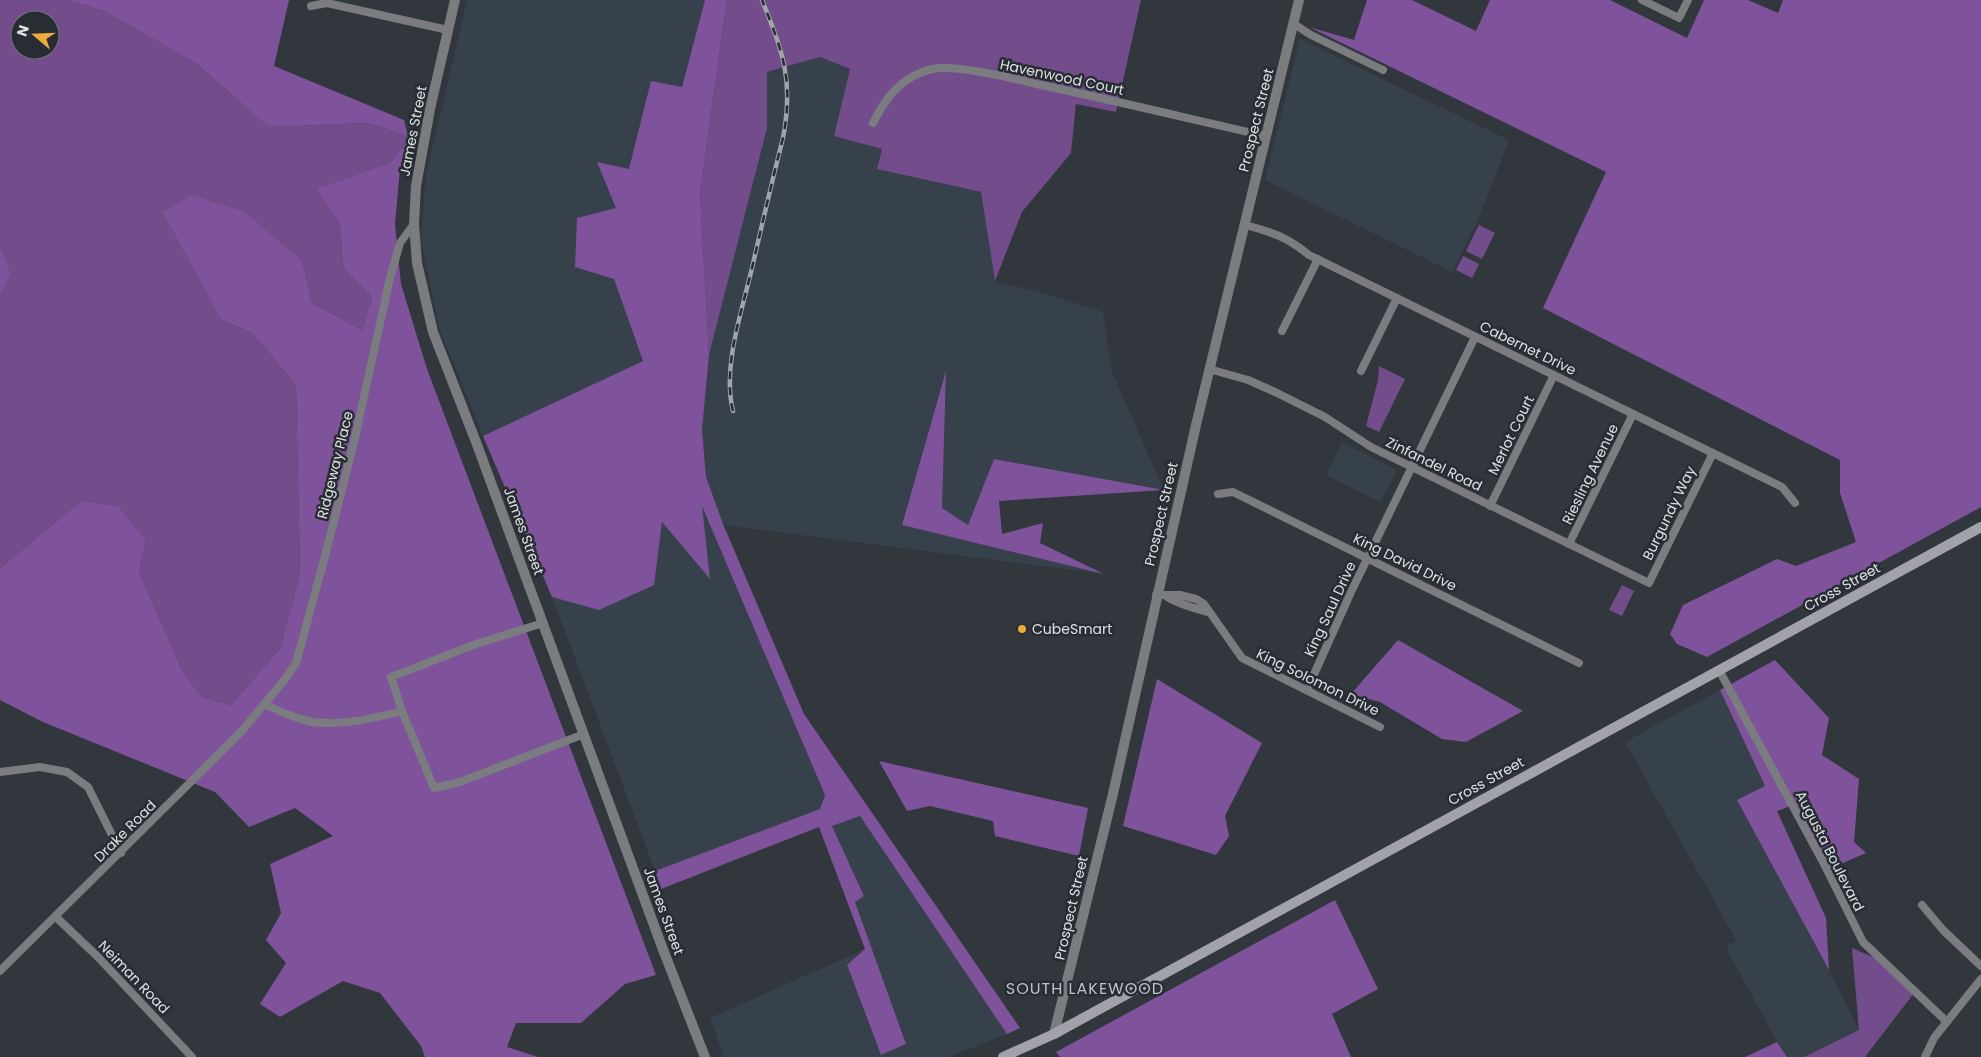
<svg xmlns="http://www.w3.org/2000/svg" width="1981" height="1057" font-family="Poppins,sans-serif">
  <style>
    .built { fill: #36414b }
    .green { fill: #734d8b; fill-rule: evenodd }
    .forest { fill: #7f539b }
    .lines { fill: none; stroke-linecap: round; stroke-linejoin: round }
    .minor { stroke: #7b7c7f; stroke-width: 8 }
    .tertiary { stroke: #7b7c7f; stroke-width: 10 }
    .secondary { stroke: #a2a3a8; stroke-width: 10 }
    .rail-casing { stroke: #a1a5a8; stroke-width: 4.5 }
    .rail { stroke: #272d32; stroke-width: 2.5; stroke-dasharray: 8; stroke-linecap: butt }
    .poi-dot { fill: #ebaa39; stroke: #272d32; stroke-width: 2 }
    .labels { text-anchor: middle; stroke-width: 5; stroke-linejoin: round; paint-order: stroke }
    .street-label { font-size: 14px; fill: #dee1e4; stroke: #272d32 }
    .poi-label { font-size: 14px; fill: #dee1e4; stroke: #272d32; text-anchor: start }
    .quarter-label { font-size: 16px; letter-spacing: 1px; fill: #bac1c7; stroke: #272d32 }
  </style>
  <rect width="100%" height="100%" fill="#31373c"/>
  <g class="built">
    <polygon points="467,0 705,0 682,87 651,82 629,170 598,162 617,208 614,279 643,361 483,436 439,328 421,239 426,175"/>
    <polygon points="1300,39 1509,140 1478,220 1452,272 1265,180"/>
    <polygon points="820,57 850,69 834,136 882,149 878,169 981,192 995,281 1044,293 1103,312 1112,372 1164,490 994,459 968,525 942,508 946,374 902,525 1104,574 723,525 825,795 820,809 655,871 552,597 599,610 661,521 710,578 701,504 706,477 702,430 709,355 767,128 767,72"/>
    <polygon points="1342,442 1397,470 1380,502 1326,475"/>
    <polygon points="1720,690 1765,786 1737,800 1829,970 1859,1030 1804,1057 1787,1057 1777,1042 1726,948 1736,940 1625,742"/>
    <polygon points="860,816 1007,1034 949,1057 724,1057 710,1018 865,949 847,966 881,1055 906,1044 855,902 864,896 832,826"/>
  </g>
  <g class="green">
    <path d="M 0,0 L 67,0 L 104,11 L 197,64 L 268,127 L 368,123 L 408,136 L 407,141 L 391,162 L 318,189 L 340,224 L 343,268 L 372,297 L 362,330 L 312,303 L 302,261 L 222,320 L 252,333 L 296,385 L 300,575 L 280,648 L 231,705 L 202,697 L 184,674 L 139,572 L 146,541 L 81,501 L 0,568 L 0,297 L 11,274 L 0,245 ZM 20,20 L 50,20 L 50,50 L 20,50 Z"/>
    <polygon points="727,0 1141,0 1116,112 1076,104 1071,153 1022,212 995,281 981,192 877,169 882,149 834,136 850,69 820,57 767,72 767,128 709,355 700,193"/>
    <polygon points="1479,225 1495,233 1482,259 1466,251"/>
    <polygon points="1463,256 1479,264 1472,278 1456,270"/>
    <polygon points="1379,366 1405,379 1379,432 1366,426 1378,380"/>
    <polygon points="1622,585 1634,591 1622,616 1609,610"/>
    <polygon points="1852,948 1880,960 1914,993 1865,1057 1804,1057 1859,1030"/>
  </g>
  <g class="forest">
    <polygon points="67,0 289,0 274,66 404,120 408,136 368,123 268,127 197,64 104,11"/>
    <polygon points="705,0 727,0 700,193 709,355 702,430 706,477 723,524 804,714 1020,1028 1007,1034 860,816 832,826 864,896 855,902 906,1044 881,1055 847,965 865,949 819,827 661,889 655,871 820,809 825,795 702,506 710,579 662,522 654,585 599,610 552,597 483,436 643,361 614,279 575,267 577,218 616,208 597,162 629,169 651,81 682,87"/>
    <polygon points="1367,0 1412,0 1476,31 1490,0 1610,0 1687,38 1704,0 1748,0 1778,13 1783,0 1981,0 1981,507 1707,657 1677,644 1670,634 1683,605 1777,559 1796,566 1856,542 1840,493 1840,460 1543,308 1606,172 1309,27 1354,40"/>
    <polygon points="407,141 400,169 395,224 401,284 427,369 656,975 625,984 581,1023 516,1023 507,1047 538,1057 425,1057 421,1046 380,993 343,981 280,1017 260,1004 286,963 266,940 281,913 270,864 333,836 295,808 249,827 215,792 43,722 0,700 0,568 81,501 118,507 146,541 139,572 184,674 202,697 231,705 280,648 300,575 296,385 252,333 222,320 163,212 192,195 244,212 302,261 312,303 362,330 372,297 343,268 340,224 317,189 391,162"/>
    <polygon points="0,245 11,274 0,297"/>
    <polygon points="946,371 942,508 968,525 994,459 1164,490 999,501 1002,534 1043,523 1040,543 1104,574 902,525"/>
    <polygon points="1398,640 1523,711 1466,742 1442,739 1380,702 1351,694"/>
    <polygon points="1775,660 1829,718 1822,755 1859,779 1854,842 1866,853 1829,869 1793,805 1777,811 1826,918 1829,970 1737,800 1765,786 1720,690"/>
    <polygon points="1157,679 1262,743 1225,816 1229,836 1216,855 1123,826"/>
    <polygon points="879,761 1088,808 1079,856 995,836 993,821 930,806 907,811"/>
    <polygon points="1335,900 1378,989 1332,1014 1351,1057 1060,1057 1056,1052"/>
    <polygon points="1777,1042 1787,1057 1745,1057"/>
  </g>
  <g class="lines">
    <g class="minor">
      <polyline points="1642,0 1679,18 1688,0"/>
      <polyline points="311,6 327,3 448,30"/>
      <polyline points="1294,24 1311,35 1383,70"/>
      <path d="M 873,123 C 886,97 902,76 932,69 C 956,64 1015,79 1041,85 C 1116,101 1191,119 1266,136"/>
      <path d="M 1245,225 C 1272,232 1287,237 1309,255 L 1782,487 L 1795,503"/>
      <polyline points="1282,331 1318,259"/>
      <polyline points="1209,369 1248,380 1275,392 1325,417 1371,447 1649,583 1713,453"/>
      <polyline points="1361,371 1397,298"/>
      <polyline points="1218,494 1233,492 1579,663"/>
      <polyline points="1490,506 1554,375"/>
      <polyline points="1569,544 1633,414"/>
      <polyline points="1156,595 1180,595 1196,599 1204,604 1242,658 1380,727"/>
      <path d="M 1166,596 C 1174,603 1197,609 1208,612"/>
      <polyline points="1719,670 1822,860 1863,942 1947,1022"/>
      <polyline points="1307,690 1351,592 1475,337"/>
      <path d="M 264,704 C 278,711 293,717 308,721 C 334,727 376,718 402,711 L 434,788 L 460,782 L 584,734"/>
      <polyline points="402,711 391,677 476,644 543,623"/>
      <polyline points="0,772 40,767 67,772 88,787 121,853"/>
      <polyline points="1922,905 1943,930 1981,966"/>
      <polyline points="56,917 98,957 192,1057"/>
      <polyline points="0,971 240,733 286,678 296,663 324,560 354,442 390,278 400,243 414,224"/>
      <polyline points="1925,1057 1934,1038 1981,979"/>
    </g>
    <g class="tertiary">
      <polyline points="455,0 430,109 416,186 414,224 417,263 433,332 476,442 662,947 705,1057"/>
      <polyline points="1054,1034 1112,798 1196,425 1299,0"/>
    </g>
    <polyline class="secondary" points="1003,1057 1054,1034 1981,527"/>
    <defs>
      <path id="rail" d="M 733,411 C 722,367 742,311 752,268 C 762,225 772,181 783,138 C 794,80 783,53 762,0"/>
    </defs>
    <use href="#rail" class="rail-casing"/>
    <use href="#rail" class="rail"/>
  </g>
  <circle class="poi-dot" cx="1022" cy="629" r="5"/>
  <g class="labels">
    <g class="street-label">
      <text transform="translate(1062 77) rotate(12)" y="5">Havenwood Court</text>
      <text transform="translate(1256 120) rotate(-76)" y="5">Prospect Street</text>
      <text transform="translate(413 131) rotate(-79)" y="5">James Street</text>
      <text transform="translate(1528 348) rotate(26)" y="5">Cabernet Drive</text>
      <text transform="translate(1511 435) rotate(-64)" y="5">Merlot Court</text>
      <text transform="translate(1434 464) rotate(26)" y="5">Zinfandel Road</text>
      <text transform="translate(335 465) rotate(-76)" y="5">Ridgeway Place</text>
      <text transform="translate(1590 474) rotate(-64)" y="5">Riesling Avenue</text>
      <text transform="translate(1669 513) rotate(-64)" y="5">Burgundy Way</text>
      <text transform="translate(1161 514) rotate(-77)" y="5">Prospect Street</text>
      <text transform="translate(524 531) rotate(70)" y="5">James Street</text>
      <text transform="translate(1405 562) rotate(26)" y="5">King David Drive</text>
      <text transform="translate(1842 587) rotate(-29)" y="5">Cross Street</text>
      <text transform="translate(1330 609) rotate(-65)" y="5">King Saul Drive</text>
      <text transform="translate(1318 682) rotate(26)" y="5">King Solomon Drive</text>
      <text transform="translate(1486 781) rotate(-29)" y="5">Cross Street</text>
      <text transform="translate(125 831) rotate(-45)" y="5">Drake Road</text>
      <text transform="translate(1830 851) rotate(63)" y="5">Augusta Boulevard</text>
      <text transform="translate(1071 908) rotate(-77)" y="5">Prospect Street</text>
      <text transform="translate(664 911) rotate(70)" y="5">James Street</text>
      <text transform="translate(134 977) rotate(46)" y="5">Neiman Road</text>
    </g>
    <g class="poi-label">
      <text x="1032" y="634">CubeSmart</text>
    </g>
    <g class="quarter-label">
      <text x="1085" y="994">SOUTH LAKEWOOD</text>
    </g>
  </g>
  <g transform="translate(35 35) rotate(289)"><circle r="24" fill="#272d32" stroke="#707579"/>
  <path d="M0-4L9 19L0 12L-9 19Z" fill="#ebaa39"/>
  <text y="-8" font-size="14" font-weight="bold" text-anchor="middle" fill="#dee1e4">N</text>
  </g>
</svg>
